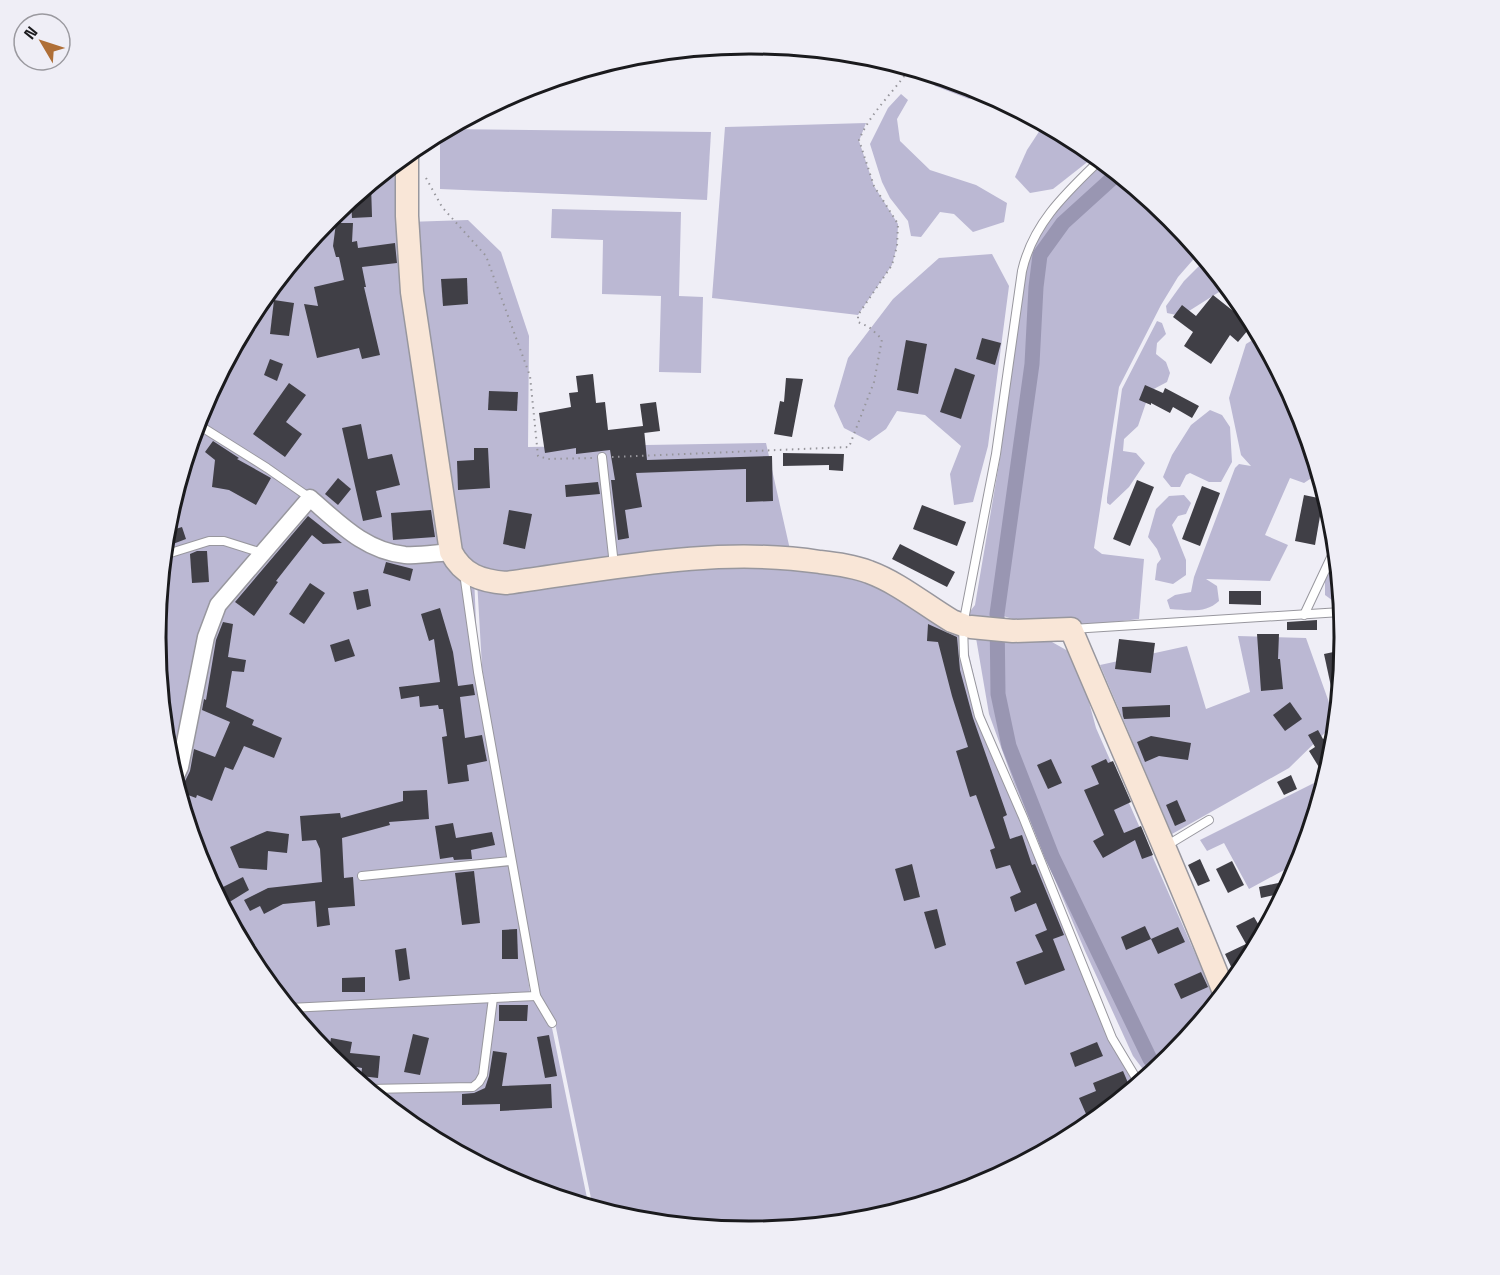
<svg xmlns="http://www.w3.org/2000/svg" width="1500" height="1275" font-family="'Space Grotesk',sans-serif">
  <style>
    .green { fill: #bbb8d3 }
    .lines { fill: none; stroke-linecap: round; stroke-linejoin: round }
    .canal { stroke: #9996b2; stroke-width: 15 }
    .building { fill: #403f46 }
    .lane-casing { stroke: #98979e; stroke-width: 10 }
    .street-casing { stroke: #98979e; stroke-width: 19 }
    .secondary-casing { stroke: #98979e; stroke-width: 25 }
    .path { stroke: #96959b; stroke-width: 2; stroke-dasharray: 1.5 4.5; stroke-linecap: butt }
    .lane { stroke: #fff; stroke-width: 8 }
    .street { stroke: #fff; stroke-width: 16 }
    .secondary { stroke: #f9e6d7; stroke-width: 22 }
    .rim { fill: none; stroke: #1a1a1d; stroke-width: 3 }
  </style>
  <rect width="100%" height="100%" fill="#efeef6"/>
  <g class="green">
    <polygon points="926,73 978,89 985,93 969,99 935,86"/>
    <polygon points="901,94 908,100 897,119 900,141 930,170 976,185 1007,203 1004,222 973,232 954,214 940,212 921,237 911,236 908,221 890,198 882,182 870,144 888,108"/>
    <polygon points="866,123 859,141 874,186 898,224 897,246 892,265 858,315 712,298 725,127"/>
    <polygon points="1044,124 1080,144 1095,156 1053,189 1030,193 1015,177 1027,150"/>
    <polygon points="447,129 711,132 707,200 440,189 440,133"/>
    <polygon points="408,153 407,222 468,220 501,252 529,336 528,447 766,443 791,554 868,568 961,623 975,605 1001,452 1022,265 1037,228 1102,161 1170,218 1199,253 1178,277 1161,305 1119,387 1094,548 1102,554 1144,559 1139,619 1047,630 997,614 962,623 989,744 1128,1067 1140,1082 1080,1132 977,1186 866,1220 750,1231 634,1220 593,1208 555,1023 533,992 482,667 477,580 474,577 478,668 515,879 530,993 551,1023 587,1198 563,1198 522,1186 420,1131 330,1057 256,967 201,864 167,753 156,637 167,521 201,410 256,307 330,217"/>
    <polygon points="552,209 681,212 679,296 703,297 701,373 659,372 661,296 602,294 603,240 551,238"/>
    <polygon points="992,254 1009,286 988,446 973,502 954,505 950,474 961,446 925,415 897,411 886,429 869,441 844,428 834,406 848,358 893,299 939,258"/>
    <polygon points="1205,260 1227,287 1181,316 1167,313 1166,306 1184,281"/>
    <polygon points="1157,321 1162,323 1166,334 1157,343 1156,354 1166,362 1170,373 1167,382 1150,391 1138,426 1124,439 1123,451 1136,453 1145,463 1129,487 1110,505 1107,503 1107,498 1122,389"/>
    <path d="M 1259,336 C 1275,366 1323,445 1313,477 L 1304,483 L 1290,478 L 1265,535 L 1288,545 L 1270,581 L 1206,579 L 1217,586 L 1219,601 C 1205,614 1188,610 1170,609 L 1167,600 L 1175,595 L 1191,592 L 1194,577 L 1235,468 L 1239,464 L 1251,466 L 1241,455 L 1229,398 L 1246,344 Z"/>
    <polygon points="1210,410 1222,415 1230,427 1232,462 1221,482 1209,482 1190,473 1186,475 1180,487 1171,487 1163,477 1172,455 1191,425"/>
    <polygon points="1184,495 1191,503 1186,514 1178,516 1172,525 1186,560 1186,575 1173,584 1155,580 1157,564 1161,559 1157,549 1148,537 1156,509 1169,496"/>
    <polygon points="1336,556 1341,603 1336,603 1325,595 1325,580"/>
    <polygon points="1238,636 1306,638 1336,722 1289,768 1172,834 1100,665 1187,646 1206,709 1250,692"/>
    <polygon points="1043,637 1068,651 1082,676 1096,728 1216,1001 1170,1058 1148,1076 1133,1056 1085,951 1014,783 989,714 976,638"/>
    <polygon points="1316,782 1319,797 1299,865 1292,878 1286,869 1249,889 1224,843 1207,851 1200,840"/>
  </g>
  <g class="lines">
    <polyline class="canal" points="1117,174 1063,223 1040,255 1036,287 1032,364 997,614 998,694 1009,746 1052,856 1150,1059 1157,1069"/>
  </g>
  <g class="building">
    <polygon points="371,184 372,217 352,218 351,200"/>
    <polygon points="336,223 353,223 352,242 357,241 358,248 395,243 397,263 362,267 366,287 364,287 380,355 362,359 359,348 317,358 304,304 318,306 314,287 344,280 339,257 336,257 333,246"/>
    <polygon points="467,278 468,304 443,306 441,279"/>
    <polygon points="1213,295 1237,314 1243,307 1253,324 1238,342 1230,335 1211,364 1184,346 1193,332 1173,317 1182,305 1196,316"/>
    <polygon points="274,300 294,303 289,336 270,334"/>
    <polygon points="982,338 1001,343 995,365 976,359"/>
    <polygon points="906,340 927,344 918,394 897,390"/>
    <polygon points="270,359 283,364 277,381 264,375"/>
    <polygon points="955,368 975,375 961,419 940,412"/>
    <polygon points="593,374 596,403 605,402 608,430 643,426 640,404 656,402 660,431 644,433 644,429 647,460 772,456 773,501 746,502 746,469 636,473 642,507 625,510 629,538 618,540 611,480 615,480 610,450 576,454 576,448 545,453 539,413 571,407 569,393 578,392 576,376"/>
    <polygon points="786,378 803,379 792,437 774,434 780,401 784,402"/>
    <polygon points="289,383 306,395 286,422 302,434 285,457 253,434"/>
    <polygon points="1145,385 1163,393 1165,388 1199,406 1192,418 1173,407 1170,413 1151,403 1151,405 1139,400"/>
    <polygon points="489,391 518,392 517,411 488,410"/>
    <polygon points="361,424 368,459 392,454 400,485 376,491 382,517 363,521 342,428"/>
    <polygon points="213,441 239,458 237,459 271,478 256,505 229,490 212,487 215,460 205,452"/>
    <polygon points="474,448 488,448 490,488 458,490 457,461 474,460"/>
    <polygon points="783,453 844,454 843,471 829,470 829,465 783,466"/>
    <polygon points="338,478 351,489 338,505 325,494"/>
    <polygon points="1137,480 1154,487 1130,546 1113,539"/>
    <polygon points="598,482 600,494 566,497 565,485"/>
    <polygon points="1202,486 1220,493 1200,546 1182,539"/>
    <polygon points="1304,495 1323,499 1315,545 1295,541"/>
    <polygon points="922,505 966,522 957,546 913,529"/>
    <polygon points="431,510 435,537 393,540 391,513"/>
    <polygon points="509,510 532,514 525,549 503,544"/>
    <polygon points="308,516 342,543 323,544 312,535 276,581 278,582 254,616 235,602"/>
    <polygon points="182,527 186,539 165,547 166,532"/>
    <polygon points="900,544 955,572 947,587 892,559"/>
    <polygon points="197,551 207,551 209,582 192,583 190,554"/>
    <polygon points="386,562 413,569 410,581 383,573"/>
    <polygon points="310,583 325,593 304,624 289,614"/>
    <polygon points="368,589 371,606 357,610 353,592"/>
    <polygon points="1229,591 1261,591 1261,605 1229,604"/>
    <polygon points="440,608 453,652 458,686 473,684 475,695 460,697 465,738 482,735 487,761 467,765 469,781 448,784 442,737 447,736 443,709 439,709 438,705 420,707 419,696 401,699 399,687 440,682 434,639 429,641 421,614"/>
    <polygon points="1317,620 1317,630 1287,630 1287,622"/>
    <polygon points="223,622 233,624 228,657 246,660 244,672 232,671 226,707 254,720 252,725 282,738 274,758 244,746 233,770 225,767 212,801 197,795 196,798 188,795 182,801 178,788 184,783 190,771 194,749 215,757 230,722 202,710 204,699 206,700 216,640"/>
    <polygon points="928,624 957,637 960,670 973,718 1007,815 1003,817 1010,839 1022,835 1032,865 1035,864 1064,935 1053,939 1065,970 1025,985 1016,962 1043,952 1035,935 1047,930 1036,903 1015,912 1010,897 1021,892 1010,865 996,869 990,850 995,848 976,795 970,797 956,751 968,747 952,696 938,642 927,641"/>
    <polygon points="1257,634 1279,634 1278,659 1280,659 1283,689 1261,691"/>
    <polygon points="349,639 355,656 335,662 330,645"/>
    <polygon points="1119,639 1155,643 1151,673 1115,669"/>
    <polygon points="1343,650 1337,705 1335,705 1324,654"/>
    <polygon points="1290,702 1302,719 1285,731 1273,715"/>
    <polygon points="1170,705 1170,717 1124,719 1123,716 1122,707"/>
    <polygon points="1318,730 1323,739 1335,732 1333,754 1325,777 1309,751 1315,747 1308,735"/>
    <polygon points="1151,736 1191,743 1188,760 1159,756 1145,762 1137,742"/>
    <polygon points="1051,759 1062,783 1048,789 1037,765"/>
    <polygon points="1106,759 1108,763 1113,761 1131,802 1114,810 1124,833 1141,826 1153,855 1142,859 1135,840 1103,858 1093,841 1104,835 1084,790 1099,784 1091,766"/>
    <polygon points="1291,775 1297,789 1284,795 1277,782"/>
    <polygon points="427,790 429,819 389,822 390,825 342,838 344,878 353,877 355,906 328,908 330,925 317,927 315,901 283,904 264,914 260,906 250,911 244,900 268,888 322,882 320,849 316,840 302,841 300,816 340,813 341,818 403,801 403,791"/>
    <polygon points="1177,800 1186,821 1175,826 1166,805"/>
    <polygon points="453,823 456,838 492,832 495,845 471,850 472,859 454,860 453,857 440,859 435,826"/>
    <polygon points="267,831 289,834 287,853 268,851 267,870 239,868 230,847"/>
    <polygon points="1200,859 1210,881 1198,886 1188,865"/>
    <polygon points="1232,861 1244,885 1228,893 1216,869"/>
    <polygon points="912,864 920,897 904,901 895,869"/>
    <polygon points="474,871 480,923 462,925 455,873"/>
    <polygon points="243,877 249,890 223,906 215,891"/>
    <polygon points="1283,882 1283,893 1261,898 1259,887"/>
    <polygon points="937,909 946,945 935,949 924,912"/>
    <polygon points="1254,917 1263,932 1244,968 1236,977 1225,954 1246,944 1236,926"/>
    <polygon points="1145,926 1151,939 1126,950 1121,937"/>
    <polygon points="1178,927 1185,942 1158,954 1151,939"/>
    <polygon points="517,929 518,959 502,959 502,930"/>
    <polygon points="406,948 410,979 399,981 395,950"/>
    <polygon points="1201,972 1208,987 1181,999 1174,984"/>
    <polygon points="365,977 365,992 342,992 342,978"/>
    <polygon points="499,1005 528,1005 527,1021 499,1021"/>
    <polygon points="413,1034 429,1038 420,1075 404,1072"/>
    <polygon points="549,1035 557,1076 545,1078 537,1037"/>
    <polygon points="331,1038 352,1042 350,1053 380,1056 378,1078 361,1076 362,1068 338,1064 330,1057 328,1055"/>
    <polygon points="1097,1042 1103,1056 1075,1067 1070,1053"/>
    <polygon points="493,1051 507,1053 502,1086 551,1084 552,1108 500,1111 500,1104 462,1105 462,1094 474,1093 485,1088 489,1076"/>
    <polygon points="1123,1071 1131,1090 1125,1094 1096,1107 1100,1115 1090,1123 1079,1098 1096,1091 1093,1083"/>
  </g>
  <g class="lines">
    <defs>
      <g id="lane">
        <path d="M 1100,160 C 1066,193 1033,223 1022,271 L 996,454 L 963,625 L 964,656 L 979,716 L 1023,817 L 1112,1038 L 1139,1083"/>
        <polyline points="197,424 267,468 310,498"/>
        <polyline points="602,457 614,565"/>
        <polyline points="164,555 209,541 224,541 262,553"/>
        <polyline points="464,573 478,672 536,996 552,1023"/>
        <polyline points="1304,615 1335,549"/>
        <polyline points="1072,629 1341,612"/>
        <polyline points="1166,846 1209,820"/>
        <polyline points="362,876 511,861"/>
        <polyline points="289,1008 536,996"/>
        <polyline points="368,1089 473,1087 479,1082 483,1075 493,998"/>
      </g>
      <path id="street" d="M 175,778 L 180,767 L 206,637 L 218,605 L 310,498 C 339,523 365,551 405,555 C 420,556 436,553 451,552"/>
      <g id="secondary">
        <path d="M 407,154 L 407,216 L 412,292 L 451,552 C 463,575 481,581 506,583 C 609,569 716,546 820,562 C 837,564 854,566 869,572 C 899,583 925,605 952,621 L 963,625"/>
        <path d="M 971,627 L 1013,631 L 1071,629 C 1122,750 1176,870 1224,992"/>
      </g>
    </defs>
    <use href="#lane" class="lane-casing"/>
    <use href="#street" class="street-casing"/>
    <use href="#secondary" class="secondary-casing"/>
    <g class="path">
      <polyline points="426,178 442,207 486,256 530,376 538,456 548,459 592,458"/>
      <path d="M 612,457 L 849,447 L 874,382 L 882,339 L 869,327 L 858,322 L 858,315 L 892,265 L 897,246 L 898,224 L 874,186 L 859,140 C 870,113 893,93 910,68"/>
    </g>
    <use href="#lane" class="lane"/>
    <use href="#street" class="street"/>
    <use href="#secondary" class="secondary"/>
  </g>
  <path d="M0 0H1500V1275H0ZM749 54H751A583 583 0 0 1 1334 637V638A583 583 0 0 1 751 1221H749A583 583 0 0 1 166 638V637A583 583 0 0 1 749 54Z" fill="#efeef6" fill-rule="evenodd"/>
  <path class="rim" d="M749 54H751A583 583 0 0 1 1334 637V638A583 583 0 0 1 751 1221H749A583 583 0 0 1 166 638V637A583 583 0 0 1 749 54Z"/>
  <g transform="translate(42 42) rotate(309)"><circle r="28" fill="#efeef6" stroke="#9a999f" stroke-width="1.5"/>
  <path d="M0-4.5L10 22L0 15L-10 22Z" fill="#af6f37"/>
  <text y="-9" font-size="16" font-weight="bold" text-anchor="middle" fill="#1a1a1d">N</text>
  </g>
</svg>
